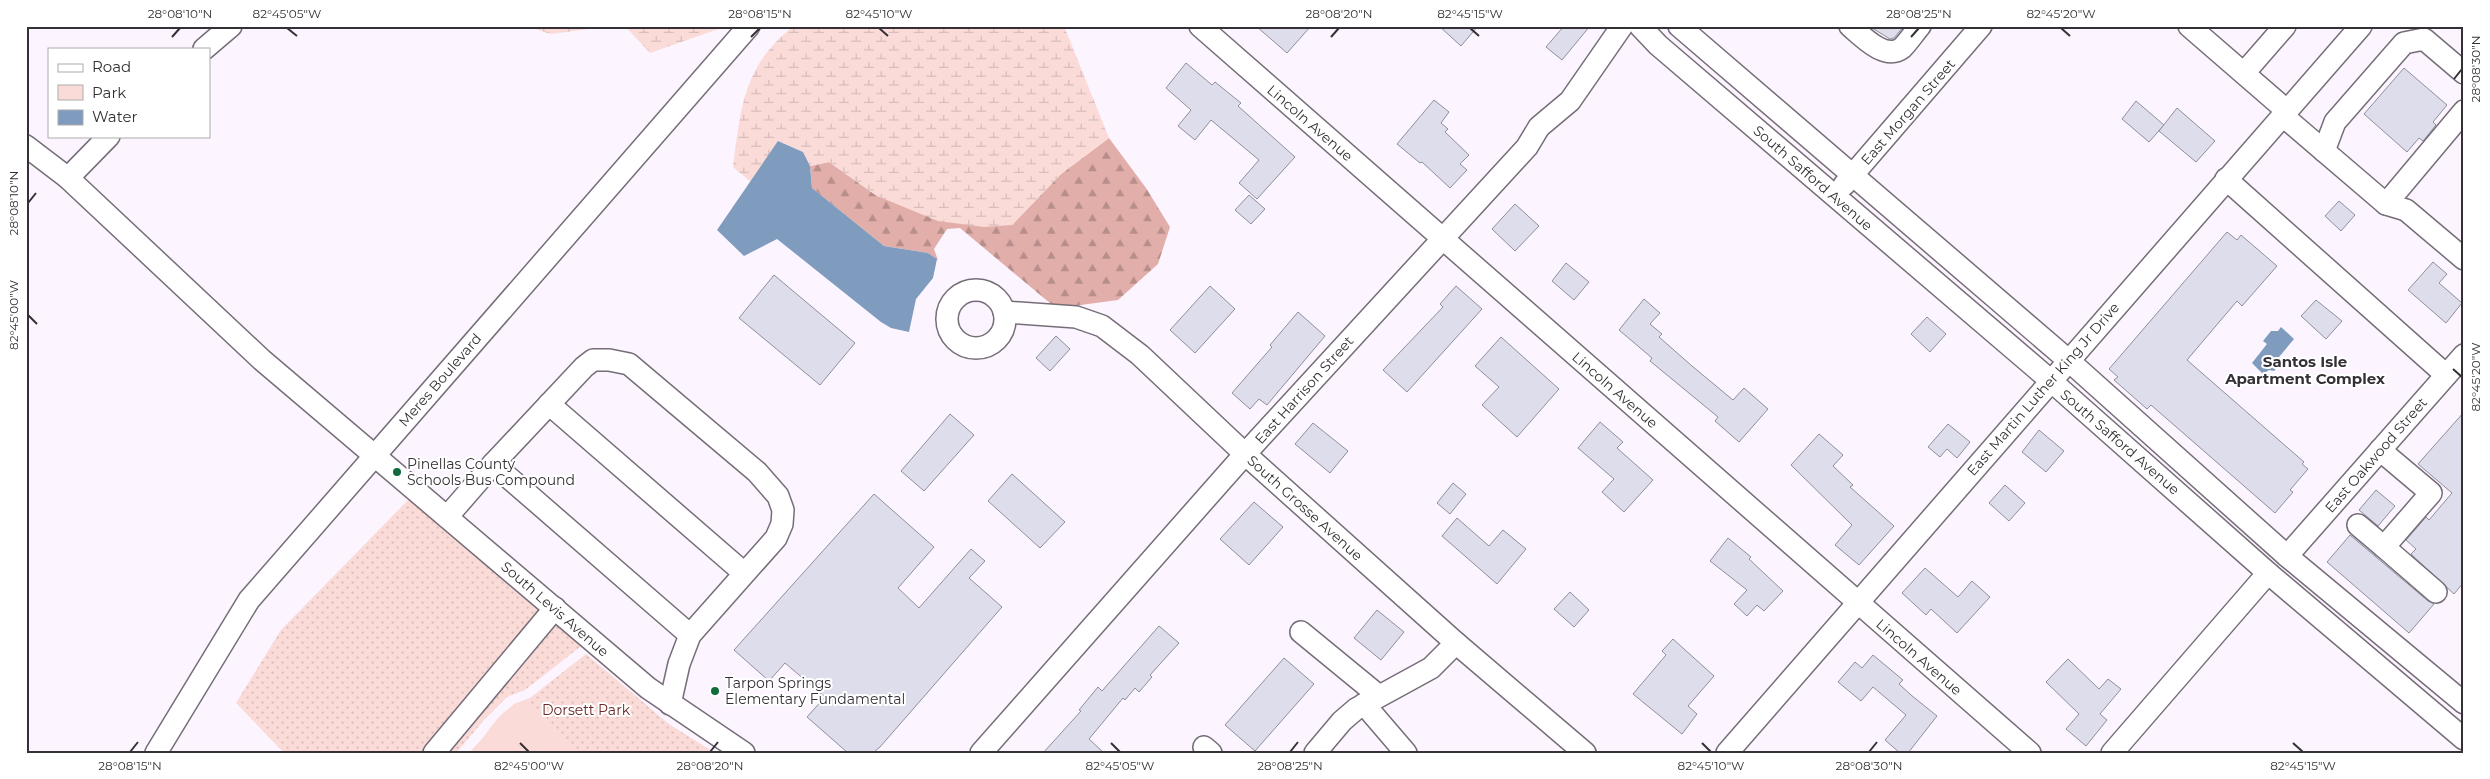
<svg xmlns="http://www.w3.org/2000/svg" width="2490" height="779" font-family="Montserrat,sans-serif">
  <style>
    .green { fill: url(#green-dots) }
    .forest { fill: url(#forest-firs) }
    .wetland { fill: url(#wetland-marsh) }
    .pitch { fill: #fadbd8 }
    .water { fill: #7f9bbe }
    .building { fill: #ddddec; stroke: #8f8f9c }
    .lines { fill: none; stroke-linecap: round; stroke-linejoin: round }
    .minor-casing { stroke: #766d78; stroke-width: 24 }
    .minor { stroke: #fff; stroke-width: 21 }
    .ticks { fill: none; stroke: #343035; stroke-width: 2 }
    .poi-dot { fill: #126b3e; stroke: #fff; stroke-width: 2 }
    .labels { text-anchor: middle; stroke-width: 4; stroke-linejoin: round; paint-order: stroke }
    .street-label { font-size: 14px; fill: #343035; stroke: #fff }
    .poi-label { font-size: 14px; fill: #343035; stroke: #fff; text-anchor: start }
    .park-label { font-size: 14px; fill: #672927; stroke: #fff }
    .neighbourhood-label { font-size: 15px; font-weight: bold; fill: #343035; stroke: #fff }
    .neatline { fill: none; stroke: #343035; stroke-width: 2 }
    .ticks-label { font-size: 12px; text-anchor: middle; fill: #343035 }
  </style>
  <defs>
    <pattern id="green-dots" width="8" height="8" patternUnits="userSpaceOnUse" patternTransform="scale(1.25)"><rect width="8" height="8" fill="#fadbd8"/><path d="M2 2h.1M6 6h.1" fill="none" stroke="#d7bcba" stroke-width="1.8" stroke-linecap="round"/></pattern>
    <pattern id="forest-firs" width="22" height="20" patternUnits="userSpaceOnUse" patternTransform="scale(1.25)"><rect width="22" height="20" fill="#e2aeaa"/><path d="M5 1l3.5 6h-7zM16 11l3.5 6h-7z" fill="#b88e8b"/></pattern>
    <pattern id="wetland-marsh" width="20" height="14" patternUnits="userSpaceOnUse" patternTransform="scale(1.25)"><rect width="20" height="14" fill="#fadbd8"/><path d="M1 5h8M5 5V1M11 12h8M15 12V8" fill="none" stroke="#d7bcba"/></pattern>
  </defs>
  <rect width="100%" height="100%" fill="#fcf4fe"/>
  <g class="green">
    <polygon points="410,498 585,647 580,647 525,690 507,697 484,720 456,753 284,753 236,703 281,630"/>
    <polygon points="586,654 669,724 715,753 469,753 514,704 530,698"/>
  </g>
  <polygon class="forest" points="1109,138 1146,188 1170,227 1158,264 1118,300 1073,306 1051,304 960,228 947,229 934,249 938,260 928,253 884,246 812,188 810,166 829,162 877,196 1012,225 1061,174"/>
  <g class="wetland">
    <polygon points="526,26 611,26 551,34"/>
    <polygon points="625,26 727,26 650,53"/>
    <path d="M 794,26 L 1064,26 L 1109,138 L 1061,174 L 1012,225 L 984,227 L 938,221 L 877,196 L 829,162 L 810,166 L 803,152 L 779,141 L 751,182 L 733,167 C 741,108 743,65 794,26 Z"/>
  </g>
  <path class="pitch" d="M 523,701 L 579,753 L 473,753 C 486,734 500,708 523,701 Z"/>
  <g class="water">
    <polygon points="778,141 803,152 810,166 812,188 884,246 928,253 937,259 933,278 916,299 909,332 891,328 881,322 777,239 744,256 717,230"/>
    <polygon points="2281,327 2294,339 2279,357 2283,361 2274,371 2269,370 2263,374 2252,363 2267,344 2263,341 2271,331 2278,331"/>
  </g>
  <g class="building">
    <polygon points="1256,26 1311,26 1287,53"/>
    <polygon points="1439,26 1478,26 1461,46"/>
    <polygon points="1564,26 1590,26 1562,60 1546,47"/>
    <polygon points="1869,26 1904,26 1894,38 1890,39"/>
    <polygon points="1186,63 1212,85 1215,82 1241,103 1238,106 1295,157 1257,199 1239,183 1259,160 1211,120 1195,140 1178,126 1191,110 1166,88"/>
    <polygon points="2404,68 2447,105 2433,122 2436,125 2423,141 2419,138 2407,152 2364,114"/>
    <polygon points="1434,100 1449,112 1441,123 1448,129 1445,132 1469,155 1460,164 1467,170 1450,188 1422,162 1420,163 1397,144"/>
    <polygon points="2136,101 2164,125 2149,142 2122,119"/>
    <polygon points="2177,108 2215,141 2196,162 2159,131"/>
    <polygon points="1249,195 1265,209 1251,224 1235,210"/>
    <polygon points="2339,201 2355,215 2341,231 2325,216"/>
    <polygon points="1515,204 1539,226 1515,251 1492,229"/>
    <polygon points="2227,232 2237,240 2241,235 2277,266 2242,306 2237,301 2187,360 2304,462 2302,464 2308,469 2290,490 2293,492 2275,513 2151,405 2147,409 2114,380 2118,377 2109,369"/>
    <polygon points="2433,262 2447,274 2439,283 2462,303 2446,323 2408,290"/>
    <polygon points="1566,263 1589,282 1574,300 1552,281"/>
    <polygon points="774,275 855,343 820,385 739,318"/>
    <polygon points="1210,286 1235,309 1195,353 1170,330"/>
    <polygon points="1456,286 1482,309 1407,392 1383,370 1443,307 1440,304"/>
    <polygon points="1644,299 1660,313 1650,324 1662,334 1659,337 1692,366 1733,400 1744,388 1768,409 1739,442 1715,421 1718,417 1650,361 1652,358 1619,330"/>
    <polygon points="2316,300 2342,321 2326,339 2301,316"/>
    <polygon points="1298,312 1325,336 1267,405 1259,399 1250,409 1232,393 1272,347 1270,345"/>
    <polygon points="1927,317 1946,334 1930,352 1911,334"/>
    <polygon points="1056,336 1070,349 1050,371 1036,358"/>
    <polygon points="1501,337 1559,389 1517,437 1482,405 1499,387 1475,366"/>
    <polygon points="2464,412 2464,582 2454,594 2411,554 2416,549 2406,540 2426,517 2429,520 2452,493 2418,464"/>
    <polygon points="950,414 974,435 924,491 901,471"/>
    <polygon points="1600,422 1623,442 1617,448 1653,480 1624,512 1602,492 1614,479 1578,448"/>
    <polygon points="1313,423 1348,451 1330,473 1295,444"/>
    <polygon points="1948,424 1970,442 1957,458 1947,449 1940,457 1928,447"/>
    <polygon points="2039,430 2064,451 2046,472 2022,452"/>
    <polygon points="1819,434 1843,455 1833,466 1853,485 1850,487 1894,526 1859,565 1835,545 1852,525 1791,465"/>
    <polygon points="1012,474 1065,522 1040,548 988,501"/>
    <polygon points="1453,483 1466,494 1450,514 1437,503"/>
    <polygon points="2005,485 2025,503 2009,521 1989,503"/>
    <polygon points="2376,490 2395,506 2378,526 2359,510"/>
    <polygon points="874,494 934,547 898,588 919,608 971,549 985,561 969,578 1002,607 880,747 873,753 848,753 807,717 825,697 785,663 769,681 734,650"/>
    <polygon points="1254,502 1283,527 1249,565 1220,539"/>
    <polygon points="1457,518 1489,546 1503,530 1526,549 1497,584 1442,536"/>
    <polygon points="2350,535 2428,601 2434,604 2409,633 2327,562"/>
    <polygon points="1728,538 1751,557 1749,559 1783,591 1764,611 1757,605 1747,616 1734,604 1747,590 1710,561"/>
    <polygon points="1925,568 1958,597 1972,581 1990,597 1957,633 1931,609 1926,615 1902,593"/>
    <polygon points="1570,592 1589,610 1574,627 1554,609"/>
    <polygon points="1377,610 1404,632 1381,660 1354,638"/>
    <polygon points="1159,626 1179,643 1150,675 1152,677 1139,692 1135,688 1125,700 1123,698 1089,739 1104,753 1043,753 1081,711 1079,710 1098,687 1102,691"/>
    <polygon points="1673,639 1714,676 1688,706 1697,714 1682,734 1633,694 1666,655 1662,651"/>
    <polygon points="1873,655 1903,680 1899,684 1911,695 1937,716 1908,753 1900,753 1885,740 1906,715 1873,687 1861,701 1838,682 1855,662 1862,668"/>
    <polygon points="1284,658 1314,684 1255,751 1225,725"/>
    <polygon points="2068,659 2099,689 2108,679 2121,689 2100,714 2107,720 2086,746 2066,729 2079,714 2046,682"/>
  </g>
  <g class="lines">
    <defs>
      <g id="minor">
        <polyline points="1200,26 2030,753"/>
        <polyline points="1640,26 1658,45 2050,380 2268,573 2464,739"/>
        <polyline points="1679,26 2068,360 2287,556 2464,703"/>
        <path d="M 1850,26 C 1862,36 1885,61 1902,48 C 1908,42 1914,33 1920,26"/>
        <polyline points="2189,26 2286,110"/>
        <polyline points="204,49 231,26"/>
        <polyline points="2244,73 2285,26"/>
        <polyline points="2282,115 2386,204 2406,210 2464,259"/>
        <polyline points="26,146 68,178 262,360 648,688 744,753"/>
        <polyline points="2324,151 2335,122 2404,43 2424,39 2464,73"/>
        <polyline points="68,178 109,136"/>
        <polyline points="2226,179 2446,375"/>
        <polyline points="1844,185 1981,26"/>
        <polyline points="2386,204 2464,111"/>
        <circle cx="976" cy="319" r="29"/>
        <polyline points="1004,312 1076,317 1102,326 1140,355 1245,454 1456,643 1585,753"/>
        <polyline points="549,404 744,573"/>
        <polyline points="2380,450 2431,493 2384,547 2436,592"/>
        <polyline points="493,464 584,367 593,360 609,360 629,364 757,472 778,496 783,510 782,524 776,538 690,635"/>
        <polyline points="447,517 493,464 690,635 679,664 670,704"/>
        <polyline points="2358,525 2384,547"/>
        <polyline points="2287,556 2464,355"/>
        <polyline points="1301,632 1379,696"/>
        <polyline points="1364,704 1406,753"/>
        <polyline points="1204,747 1211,753"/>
        <polyline points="156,753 249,600 749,26"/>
        <polyline points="434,753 555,608"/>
        <polyline points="981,753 1245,454 1527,147 1539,127 1570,101 1622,26"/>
        <polyline points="1315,753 1342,721 1356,709 1431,668 1456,643"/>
        <polyline points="1727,753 2361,26"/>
        <polyline points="2112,753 2268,573"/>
      </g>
    </defs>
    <use href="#minor" class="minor-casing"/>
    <use href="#minor" class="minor"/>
  </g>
  <path class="ticks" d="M 287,28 L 297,36M 879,28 L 888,36M 1470,28 L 1479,36M 2061,28 L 2070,36M 172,37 L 180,28M 751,37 L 760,28M 1331,37 L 1339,28M 1911,37 L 1919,28M 2454,79 L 2462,69M 28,203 L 36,193M 28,315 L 37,324M 2453,369 L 2462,377M 520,743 L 529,752M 1111,743 L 1120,752M 1702,743 L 1711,752M 2293,743 L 2303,752M 130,752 L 138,742M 710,752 L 718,742M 1290,752 L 1298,742M 1869,752 L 1877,742"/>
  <g class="poi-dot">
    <circle cx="397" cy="472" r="5"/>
    <circle cx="715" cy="691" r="5"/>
  </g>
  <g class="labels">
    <g class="street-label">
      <text transform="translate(1908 112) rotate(-49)" y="5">East Morgan Street</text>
      <text transform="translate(1310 123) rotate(41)" y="5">Lincoln Avenue</text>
      <text transform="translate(1813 178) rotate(41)" y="5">South Safford Avenue</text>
      <text transform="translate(440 380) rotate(-49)" y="5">Meres Boulevard</text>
      <text transform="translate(2043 389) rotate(-49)" y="5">East Martin Luther King Jr Drive</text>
      <text transform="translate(1304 390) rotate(-48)" y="5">East Harrison Street</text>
      <text transform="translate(1615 390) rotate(41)" y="5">Lincoln Avenue</text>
      <text transform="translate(2120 442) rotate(41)" y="5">South Safford Avenue</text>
      <text transform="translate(2376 455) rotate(-49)" y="5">East Oakwood Street</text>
      <text transform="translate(1305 508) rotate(42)" y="5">South Grosse Avenue</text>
      <text transform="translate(555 609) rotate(41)" y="5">South Levis Avenue</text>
      <text transform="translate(1919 657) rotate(41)" y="5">Lincoln Avenue</text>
    </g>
    <g class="poi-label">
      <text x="407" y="469">Pinellas County<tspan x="407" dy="16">Schools Bus Compound</tspan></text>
      <text x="725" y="688">Tarpon Springs<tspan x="725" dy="16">Elementary Fundamental</tspan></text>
    </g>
    <g class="park-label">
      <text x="586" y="715">Dorsett Park</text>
    </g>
    <g class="neighbourhood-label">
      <text x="2305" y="367">Santos Isle<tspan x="2305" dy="17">Apartment Complex</tspan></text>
    </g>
  </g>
  <rect width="2490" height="779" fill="none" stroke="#ffffff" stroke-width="55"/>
  <rect x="48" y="48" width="162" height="90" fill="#ffffff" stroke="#aeacae"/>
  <rect x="58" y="64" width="25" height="8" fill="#ffffff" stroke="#aeacae"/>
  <text x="92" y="72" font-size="15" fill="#343035">Road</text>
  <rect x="58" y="85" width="25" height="15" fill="#fadbd8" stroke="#aeacae"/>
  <text x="92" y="98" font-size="15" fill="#343035">Park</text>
  <rect x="58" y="110" width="25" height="15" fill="#7f9bbe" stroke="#aeacae"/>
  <text x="92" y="122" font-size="15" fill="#343035">Water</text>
  <rect x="28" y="28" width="2434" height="724" class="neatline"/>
  <g class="ticks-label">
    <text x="180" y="18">28°08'10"N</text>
    <text x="287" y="18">82°45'05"W</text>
    <text x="760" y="18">28°08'15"N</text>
    <text x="879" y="18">82°45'10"W</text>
    <text x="1339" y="18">28°08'20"N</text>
    <text x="1470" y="18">82°45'15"W</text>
    <text x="1919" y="18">28°08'25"N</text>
    <text x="2061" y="18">82°45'20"W</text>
    <text transform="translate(2476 69) rotate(-90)" y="4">28°08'30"N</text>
    <text transform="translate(14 203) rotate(-90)" y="4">28°08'10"N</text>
    <text transform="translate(14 315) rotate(-90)" y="4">82°45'00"W</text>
    <text transform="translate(2476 377) rotate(-90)" y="4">82°45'20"W</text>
    <text x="130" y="770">28°08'15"N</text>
    <text x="529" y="770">82°45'00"W</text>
    <text x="710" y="770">28°08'20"N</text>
    <text x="1120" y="770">82°45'05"W</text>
    <text x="1290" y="770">28°08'25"N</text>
    <text x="1711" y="770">82°45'10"W</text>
    <text x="1869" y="770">28°08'30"N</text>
    <text x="2303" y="770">82°45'15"W</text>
  </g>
</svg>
